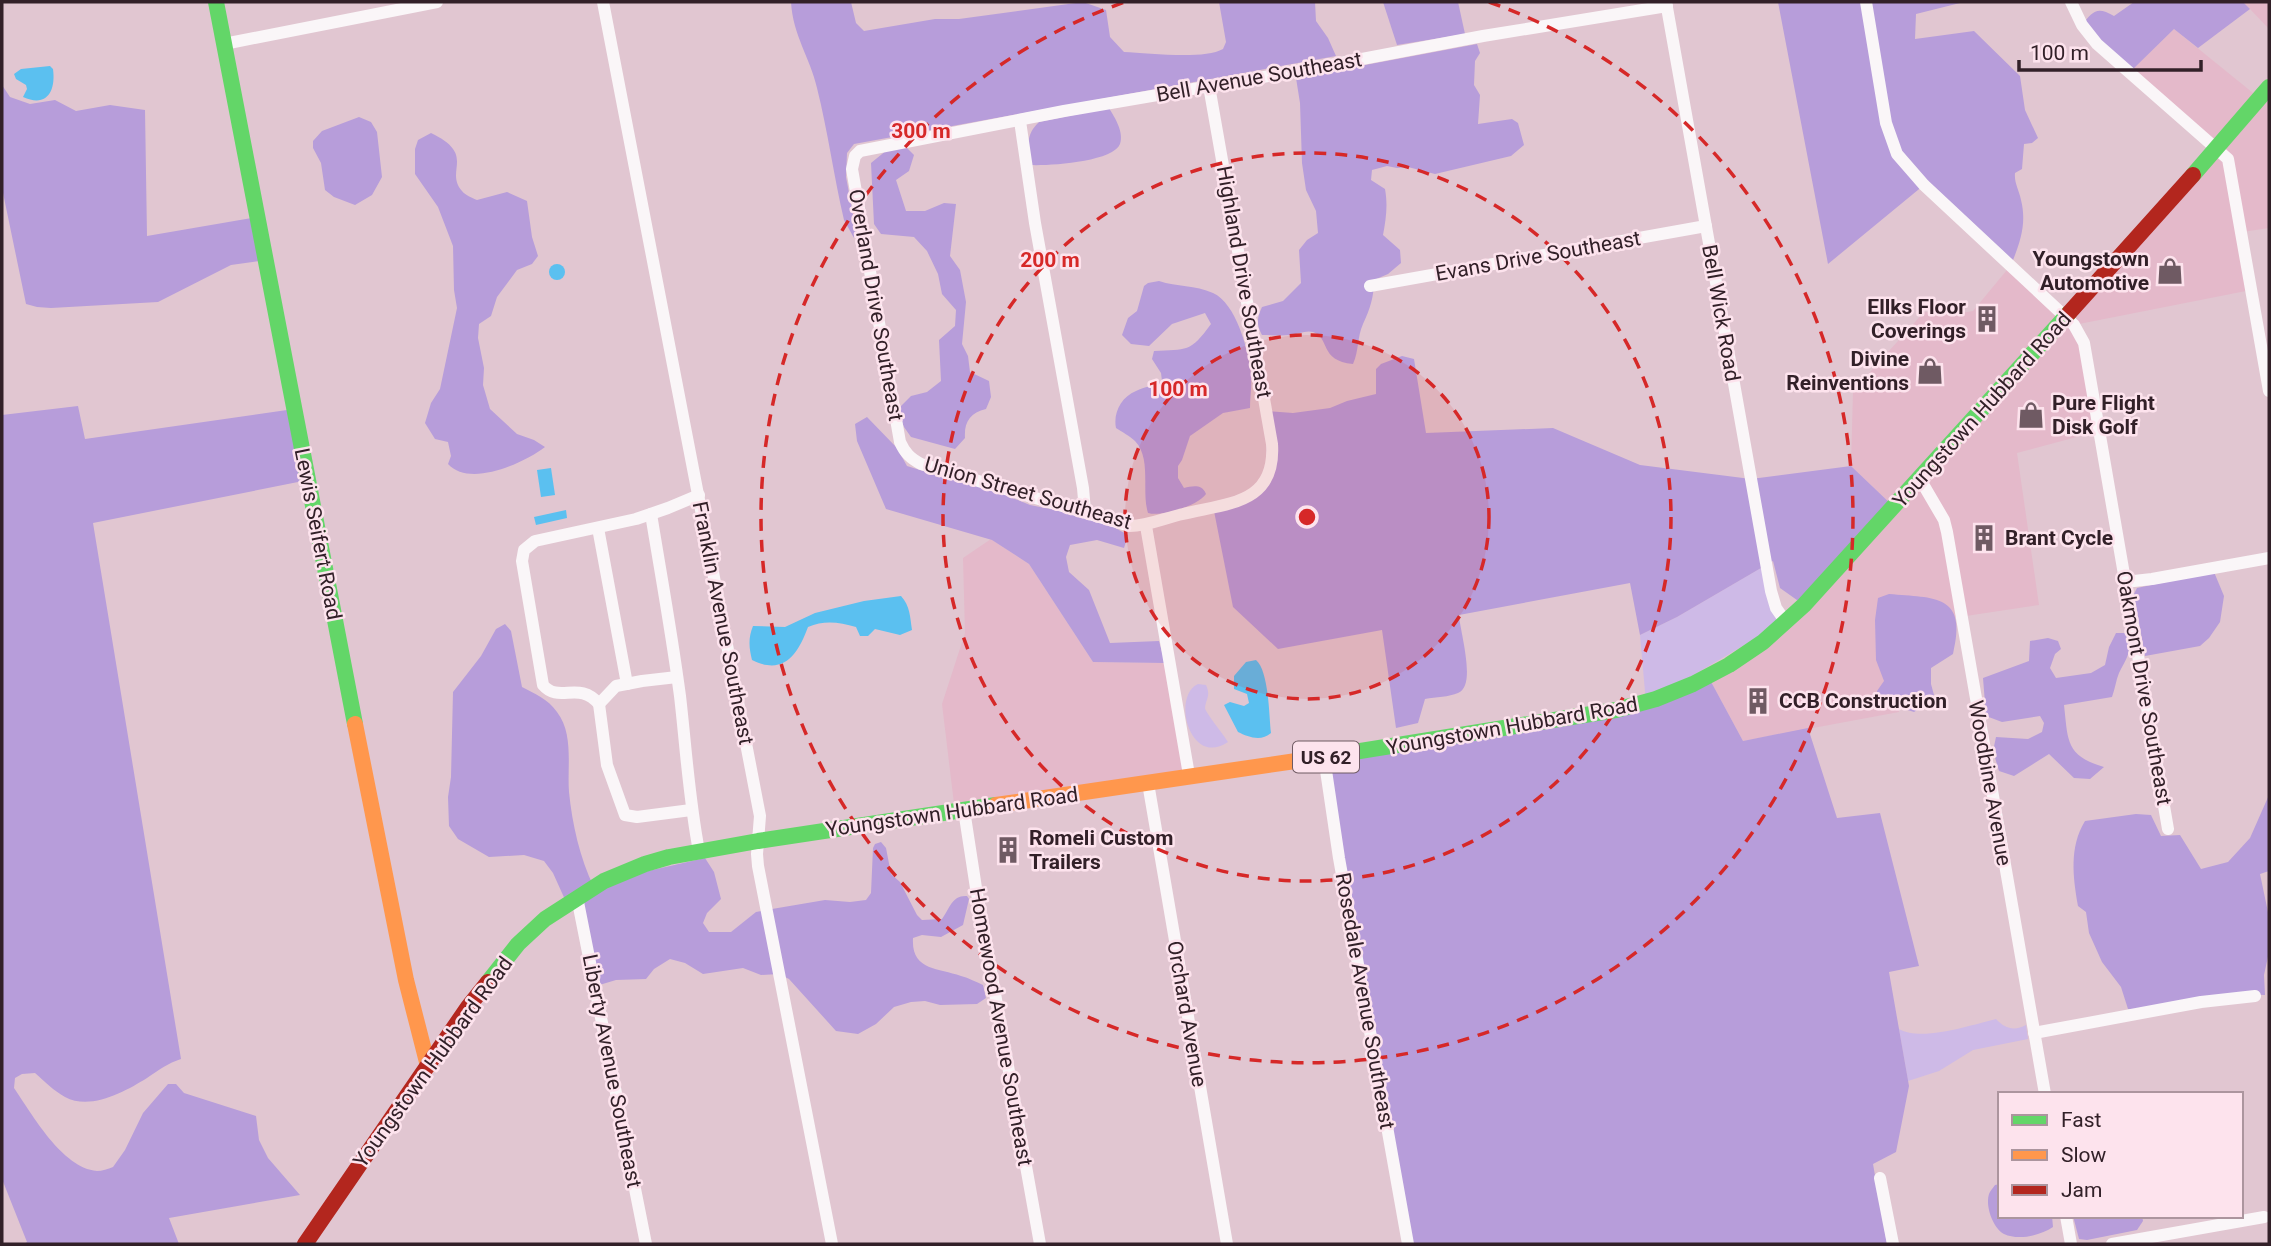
<svg xmlns="http://www.w3.org/2000/svg" width="2271" height="1246" font-family="Roboto,sans-serif">
  <style>
    .built { fill: #e4b9ca }
    .green { fill: #cebae7 }
    .forest { fill: #b79dda }
    .water { fill: #5bc0f0 }
    .lines { fill: none; stroke-linecap: round; stroke-linejoin: round }
    .street { stroke: #faf6f8; stroke-width: 12 }
    .fast { stroke: #63d668; stroke-width: 16 }
    .slow { stroke: #ff974d; stroke-width: 16 }
    .jam { stroke: #b3261e; stroke-width: 16 }
    .ring { fill: none; stroke: #d62828; stroke-width: 3.5; stroke-dasharray: 12 9 }
    .labels { text-anchor: middle; stroke-width: 5; stroke-linejoin: round; paint-order: stroke }
    .shield { fill: #fde3ed; stroke: #6f5a63; stroke-width: 2 }
    .shield-label { font-size: 19px; font-weight: bold; fill: #322028 }
    .street-label { font-size: 21px; fill: #322028; stroke: #fde3ed }
    .poi-label { font-size: 21px; font-weight: bold; fill: #322028; stroke: #fde3ed; text-anchor: start }
    .centre { fill: #d62828; stroke: #fde3ed; stroke-width: 3.5 }
    .ring-label { font-size: 21px; text-anchor: middle; font-weight: bold; fill: #d62828; stroke: #fde3ed; stroke-width: 5; stroke-linejoin: round; paint-order: stroke }
  </style>
  <rect width="100%" height="100%" fill="#e1c6d1"/>
  <g class="built">
    <polygon points="2243,2 2269,2 2269,29 2250,9"/>
    <polygon points="2174,29 2258,97 2269,87 2269,228 2242,232 2251,290 2074,325 2099,431 2017,453 2039,605 1886,628 1899,712 1743,741 1709,678 1727,668 1894,507 1851,466 1853,391 1924,312 1956,314 1973,311 2011,265 2065,317 2215,148 2129,73"/>
    <polygon points="991,539 1029,564 1093,662 1169,663 1189,775 955,812 942,704 965,633 963,558"/>
  </g>
  <g class="green">
    <polygon points="1766,565 1785,621 1646,703 1640,635 1677,617"/>
    <path d="M 1198,684 L 1206,685 C 1211,696 1206,698 1205,708 C 1205,712 1224,735 1228,742 C 1190,768 1171,696 1198,684 Z"/>
    <path d="M 1996,1019 C 2005,1029 2015,1031 2026,1025 L 2028,1039 L 1973,1050 L 1939,1071 L 1908,1081 L 1899,1029 C 1922,1042 1971,1025 1996,1019 Z"/>
  </g>
  <g class="forest">
    <path d="M 791,2 L 851,2 L 856,23 L 864,31 L 935,19 L 959,19 L 1083,2 L 1106,10 L 1110,37 L 1124,52 C 1148,53 1204,60 1223,49 L 1226,42 L 1219,2 L 1315,2 L 1316,21 L 1328,38 L 1336,56 L 854,144 L 847,153 L 846,177 L 856,230 L 854,238 L 844,220 C 834,177 828,132 817,88 C 810,57 793,36 791,2 Z"/>
    <polygon points="1383,2 1458,2 1465,34 1397,45"/>
    <path d="M 1778,2 L 1964,2 L 1916,14 L 1915,39 L 1974,31 L 2020,76 L 2025,110 L 2038,138 L 2032,143 L 2024,144 L 2022,169 L 2015,173 C 2014,183 2019,190 2021,200 C 2027,224 2020,243 2011,265 L 1924,185 L 1828,264 Z"/>
    <path d="M 2134,2 L 2243,2 L 2250,9 L 2198,48 L 2174,29 L 2129,73 L 2082,25 C 2093,11 2097,6 2114,16 Z"/>
    <path d="M 1477,44 L 1480,53 L 1475,61 L 1474,85 L 1480,95 L 1478,124 L 1512,119 L 1518,123 L 1524,145 L 1511,156 L 1435,174 L 1408,167 L 1397,168 L 1387,166 L 1372,170 L 1371,180 L 1385,189 C 1388,205 1386,219 1383,235 L 1400,250 L 1401,263 L 1388,274 L 1374,280 C 1374,297 1370,309 1363,324 C 1357,337 1359,351 1353,364 C 1319,361 1330,337 1313,332 C 1306,330 1298,334 1290,335 C 1281,336 1271,335 1262,335 C 1256,324 1257,318 1262,307 L 1283,301 L 1301,283 L 1299,250 L 1307,240 L 1318,233 L 1316,211 L 1306,190 L 1302,163 L 1300,103 L 1296,78 Z"/>
    <polygon points="2,85 10,97 30,104 55,100 76,111 110,105 145,110 147,236 257,217 266,260 231,265 158,302 51,308 37,307 26,304 2,188"/>
    <path d="M 1109,108 C 1115,118 1124,132 1120,144 C 1113,162 1048,166 1030,165 C 1028,148 1025,135 1039,122 Z"/>
    <polygon points="359,117 371,122 377,132 382,177 372,195 355,205 334,197 325,190 321,163 313,148 313,141 322,131"/>
    <path d="M 431,133 C 477,155 444,170 462,191 C 465,195 472,198 477,200 L 507,192 L 527,201 L 532,237 L 538,256 L 532,264 L 517,270 L 497,297 L 491,316 L 479,324 L 478,338 L 484,368 L 483,385 L 490,409 L 517,434 L 534,440 L 545,447 C 524,463 470,488 448,464 L 451,456 L 448,442 L 435,439 L 425,423 L 431,403 L 440,389 L 457,308 L 454,290 L 453,246 L 438,207 L 415,174 L 415,149 L 418,140 Z"/>
    <path d="M 906,147 L 914,155 L 909,171 L 896,180 L 906,211 L 925,211 L 944,203 L 956,204 L 950,256 L 960,270 L 966,302 L 962,344 L 968,356 L 970,372 L 989,381 L 991,397 L 986,409 C 970,413 964,422 965,438 L 955,449 L 911,437 L 904,427 L 897,410 L 911,396 L 927,392 L 941,381 L 939,340 L 955,326 L 956,310 L 942,294 L 938,274 L 927,251 L 914,237 L 881,234 L 874,224 L 871,163 L 887,150 Z"/>
    <path d="M 1159,281 C 1177,287 1195,285 1213,293 C 1236,303 1249,351 1251,375 C 1252,386 1250,397 1250,408 L 1223,413 L 1190,436 L 1182,460 L 1178,466 L 1178,478 L 1184,488 C 1193,486 1202,484 1206,494 C 1198,506 1161,517 1148,513 C 1141,491 1152,459 1135,441 C 1130,436 1122,432 1116,428 C 1113,413 1121,397 1136,391 C 1145,386 1153,387 1162,381 L 1161,373 L 1152,359 L 1154,351 C 1187,349 1190,353 1211,324 L 1205,313 L 1172,324 L 1149,346 L 1131,344 L 1122,335 L 1128,318 L 1137,311 L 1144,286 L 1148,283 Z"/>
    <path d="M 1402,356 L 1414,359 L 1426,433 L 1553,428 L 1640,465 L 1751,479 L 1851,466 L 1894,507 L 1804,605 L 1780,588 L 1773,561 L 1677,617 L 1640,635 L 1630,583 L 1459,615 C 1460,632 1477,686 1458,693 C 1449,697 1436,697 1425,699 L 1418,723 L 1396,728 L 1382,630 L 1278,649 L 1233,607 L 1213,506 L 1231,503 L 1267,479 L 1266,411 L 1293,413 L 1330,408 L 1347,401 L 1376,394 L 1376,369 L 1381,364 Z"/>
    <path d="M 78,406 L 85,439 L 294,409 L 308,480 L 93,523 L 181,1059 C 168,1063 159,1070 147,1078 C 126,1091 91,1111 65,1097 C 54,1091 44,1081 35,1073 L 22,1074 L 15,1078 L 14,1088 C 32,1114 62,1168 97,1171 C 102,1171 108,1169 113,1167 L 125,1150 L 143,1113 L 168,1084 L 176,1084 L 184,1093 L 256,1116 L 259,1140 L 268,1158 L 300,1195 L 169,1218 L 179,1244 L 24,1244 L 27,1242 L 2,1179 L 2,415 Z"/>
    <polygon points="867,417 897,448 907,466 949,479 988,488 1030,505 1060,511 1110,525 1128,535 1124,548 1097,540 1070,545 1066,557 1069,572 1089,590 1110,643 1159,641 1165,663 1093,662 1029,564 992,540 886,509 857,441 855,424"/>
    <polygon points="2214,572 2224,596 2220,622 2209,638 2200,646 2145,656 2134,594 2137,588"/>
    <path d="M 1889,594 C 1935,598 1968,594 1953,654 L 1931,668 L 1931,684 L 1934,695 L 1926,704 L 1914,712 L 1892,705 L 1877,695 L 1877,691 L 1884,681 L 1876,660 L 1875,620 L 1878,598 Z"/>
    <path d="M 505,624 L 511,631 L 522,687 C 535,694 548,699 557,712 C 574,734 567,766 569,792 C 572,823 580,859 594,887 L 604,881 L 705,858 L 714,872 L 721,899 L 707,913 L 703,923 L 709,932 L 731,932 L 756,912 L 772,909 L 825,900 L 850,902 L 866,900 L 871,893 L 873,848 L 875,844 L 881,842 L 886,848 L 891,874 L 900,882 L 917,915 L 922,920 L 942,919 C 950,908 952,895 967,896 L 969,899 L 963,925 L 941,937 L 922,935 L 913,938 C 911,971 938,968 961,976 C 969,978 976,982 983,985 L 986,998 L 977,1004 L 940,1005 L 925,1001 L 911,1002 L 894,1007 L 876,1024 L 858,1034 L 836,1031 L 789,979 L 779,974 L 761,975 L 743,968 L 703,974 L 685,963 L 670,959 L 654,969 L 646,979 L 616,980 L 596,986 L 577,898 L 567,904 L 553,873 L 544,861 L 524,855 L 489,857 L 458,839 L 449,826 L 448,797 L 451,777 L 453,692 L 481,656 L 496,629 Z"/>
    <path d="M 2116,633 L 2126,633 C 2133,652 2127,657 2119,673 C 2116,680 2115,689 2112,697 L 2064,705 C 2068,739 2065,756 2104,767 L 2090,779 L 2074,778 L 2049,754 L 2014,776 L 1999,771 L 1993,751 L 1996,737 L 2028,739 L 2042,732 L 2044,723 L 2040,716 L 2002,722 L 1986,716 L 1983,678 L 2029,661 L 2030,641 L 2048,638 L 2058,641 L 2061,649 L 2055,654 L 2050,668 L 2056,678 L 2091,673 L 2105,665 L 2109,647 Z"/>
    <polygon points="1709,678 1743,741 1808,728 1837,818 1880,813 1919,966 1889,972 1909,1086 1896,1152 1873,1164 1887,1244 1408,1244 1324,757 1553,721"/>
    <path d="M 2269,795 L 2269,871 L 2260,874 L 2269,917 L 2269,952 L 2264,975 L 2265,995 L 2238,994 L 2145,1009 L 2128,1009 L 2121,987 L 2102,962 L 2089,933 L 2086,912 L 2078,906 C 2073,877 2069,847 2085,821 L 2136,814 L 2151,815 L 2161,836 L 2180,835 L 2201,869 L 2228,862 L 2250,838 Z"/>
    <path d="M 2000,1184 L 2000,1216 L 2052,1216 L 2053,1227 C 2041,1235 2019,1241 2004,1234 C 1993,1228 1985,1206 1989,1194 C 1990,1191 1993,1188 1995,1185 Z"/>
    <polygon points="2073,1216 2142,1216 2143,1221 2137,1230 2087,1240 2079,1239"/>
  </g>
  <g class="water">
    <path d="M 50,66 L 53,69 C 56,91 47,108 23,97 L 27,89 L 26,85 L 16,79 L 14,74 L 21,69 Z"/>
    <circle cx="557" cy="272" r="8"/>
    <polygon points="551,468 555,495 541,497 537,470"/>
    <polygon points="566,510 567,518 536,525 534,517"/>
    <path d="M 901,596 C 910,606 910,616 912,630 L 900,635 L 875,629 L 868,636 L 860,636 L 856,627 C 839,622 824,620 808,627 C 798,654 784,676 752,660 C 749,648 748,638 753,626 L 785,627 L 815,613 L 864,601 Z"/>
    <path d="M 1256,660 C 1269,671 1269,716 1271,733 C 1261,742 1248,737 1238,732 L 1224,705 L 1230,702 L 1244,706 L 1249,703 L 1247,694 L 1234,689 L 1234,676 L 1246,662 Z"/>
  </g>
  <g class="lines">
    <g class="street">
      <polyline points="603,2 760,816 757,854 758,866 832,1244"/>
      <polyline points="1666,2 1771,591 1776,608 1785,621"/>
      <polyline points="1866,2 1886,123 1897,154 1924,185 2074,325 2084,343 2168,829"/>
      <polyline points="2071,2 2082,25 2097,44 2228,159 2269,391"/>
      <polyline points="224,44 437,2"/>
      <path d="M 1209,86 L 1272,444 C 1276,504 1228,503 1183,514 C 1164,518 1149,526 1130,526 L 921,464 C 910,458 905,453 900,442 L 852,169 L 855,156 L 860,151 L 1064,111 L 1304,70 L 1483,36 L 1667,6"/>
      <polyline points="1020,121 1035,223 1083,488 1085,511"/>
      <polyline points="1370,286 1706,226"/>
      <polyline points="1920,479 1944,520 1947,532 2045,1094"/>
      <path d="M 651,514 C 661,575 672,635 680,696 C 686,748 689,800 699,851"/>
      <polyline points="1146,526 1189,775"/>
      <polyline points="598,528 627,684"/>
      <polyline points="2125,582 2152,579 2269,558"/>
      <polyline points="599,704 616,686 642,681 677,677"/>
      <polyline points="1324,757 1339,858 1408,1244"/>
      <polyline points="1148,783 1227,1244"/>
      <path d="M 691,810 L 637,817 L 625,815 L 607,765 L 599,704 C 579,680 559,704 543,685 L 522,561 L 524,550 L 535,541 L 636,519 L 668,508 L 699,495"/>
      <polyline points="964,810 976,888 1040,1244"/>
      <polyline points="577,897 646,1244"/>
      <polyline points="2034,1033 2201,1002 2255,996"/>
      <polyline points="1880,1178 1893,1244"/>
      <polyline points="2066,1216 2071,1244"/>
      <polyline points="2112,1244 2264,1217"/>
    </g>
    <g class="fast">
      <polyline points="216,2 355,724"/>
      <polyline points="2193,175 2269,87"/>
      <polyline points="1323,757 1616,710 1656,699 1693,684 1729,665 1763,642 1804,605 2069,313"/>
      <polyline points="488,982 518,944 545,919 604,881 645,864 669,857 758,841 996,805"/>
    </g>
    <g class="slow">
      <polyline points="355,724 406,980 428,1066"/>
      <polyline points="996,805 1323,757"/>
    </g>
    <g class="jam">
      <polyline points="2069,313 2193,175"/>
      <polyline points="305,1244 468,1007 488,982"/>
    </g>
  </g>
  <circle cx="1307" cy="517" r="182" fill="#d62828" fill-opacity=".12"/>
  <g class="ring">
    <circle cx="1307" cy="517" r="182"/>
    <circle cx="1307" cy="517" r="364"/>
    <path d="M1489 2A546 546 0 1 1 1125 2"/>
  </g>
  <defs>
    <symbol id="shop-bare" viewBox="-9 -9 18 18"><path d="M-5-2.5h2.3a2.7 3.5 0 0 1 5.4 0H5L5.5 6h-11ZM-1.5-2.5h3a1.5 2.3 0 0 0-3 0Z" fill="#6f5a63" stroke="#fde3ed" stroke-width="2.5" paint-order="stroke"/></symbol>
    <symbol id="building-bare" viewBox="-9 -9 18 18"><path d="M-4-6H4V6H1V3H-1V6H-4ZM-2.5-4.3h1.7v1.8h-1.7ZM.8-4.3h1.7v1.8H.8ZM-2.5-1h1.7V.8h-1.7ZM.8-1h1.7V.8H.8Z" fill="#6f5a63" stroke="#fde3ed" stroke-width="2.5" paint-order="stroke"/></symbol>
  </defs>
  <g fill-rule="evenodd">
    <use href="#shop-bare" x="2151" y="252" width="38" height="38"/>
    <use href="#building-bare" x="1968" y="300" width="38" height="38"/>
    <use href="#shop-bare" x="1911" y="352" width="38" height="38"/>
    <use href="#shop-bare" x="2012" y="396" width="38" height="38"/>
    <use href="#building-bare" x="1965" y="519" width="38" height="38"/>
    <use href="#building-bare" x="1739" y="682" width="38" height="38"/>
    <use href="#building-bare" x="989" y="831" width="38" height="38"/>
  </g>
  <g class="labels">
    <rect class="shield" x="1293" y="741.5" width="66" height="31" rx="5"/>
    <g class="shield-label">
      <text x="1326" y="764">US 62</text>
    </g>
    <g class="street-label">
      <text transform="translate(1259 77) rotate(-10)" y="7">Bell Avenue Southeast</text>
      <text transform="translate(1538 256) rotate(-10)" y="7">Evans Drive Southeast</text>
      <text transform="translate(1244 282) rotate(80)" y="7">Highland Drive Southeast</text>
      <text transform="translate(876 305) rotate(80)" y="7">Overland Drive Southeast</text>
      <text transform="translate(1721 313) rotate(80)" y="7">Bell Wick Road</text>
      <text transform="translate(1982 410) rotate(-48)" y="7">Youngstown Hubbard Road</text>
      <text transform="translate(1028 493) rotate(16)" y="7">Union Street Southeast</text>
      <text transform="translate(318 534) rotate(79)" y="7">Lewis Seifert Road</text>
      <text transform="translate(723 623) rotate(79)" y="7">Franklin Avenue Southeast</text>
      <text transform="translate(2144 688) rotate(80)" y="7">Oakmont Drive Southeast</text>
      <text transform="translate(1512 726) rotate(-10)" y="7">Youngstown Hubbard Road</text>
      <text transform="translate(1990 783) rotate(80)" y="7">Woodbine Avenue</text>
      <text transform="translate(952 812) rotate(-8)" y="7">Youngstown Hubbard Road</text>
      <text transform="translate(1365 1001) rotate(80)" y="7">Rosedale Avenue Southeast</text>
      <text transform="translate(1187 1014) rotate(80)" y="7">Orchard Avenue</text>
      <text transform="translate(1001 1027) rotate(80)" y="7">Homewood Avenue Southeast</text>
      <text transform="translate(433 1062) rotate(-54)" y="7">Youngstown Hubbard Road</text>
      <text transform="translate(612 1071) rotate(79)" y="7">Liberty Avenue Southeast</text>
    </g>
    <g class="poi-label">
      <text x="2149" y="266" text-anchor="end">Youngstown<tspan x="2149" dy="24">Automotive</tspan></text>
      <text x="1966" y="314" text-anchor="end">Ellks Floor<tspan x="1966" dy="24">Coverings</tspan></text>
      <text x="1909" y="366" text-anchor="end">Divine<tspan x="1909" dy="24">Reinventions</tspan></text>
      <text x="2052" y="410">Pure Flight<tspan x="2052" dy="24">Disk Golf</tspan></text>
      <text x="2005" y="545">Brant Cycle</text>
      <text x="1779" y="708">CCB Construction</text>
      <text x="1029" y="845">Romeli Custom<tspan x="1029" dy="24">Trailers</tspan></text>
    </g>
  </g>
  <circle cx="1307" cy="517" r="10" class="centre"/>
  <g class="ring-label">
    <text x="921" y="138">300 m</text>
    <text x="1050" y="267">200 m</text>
    <text x="1178" y="396">100 m</text>
  </g>
  <rect width="2271" height="1246" fill="none" stroke="#322028" stroke-width="7"/>
  <rect x="1998" y="1092" width="245" height="126" fill="#fde3ed" stroke="#ac959e" stroke-width="2"/>
  <rect x="2012" y="1115" width="35" height="10" fill="#63d668" stroke="#ac959e" stroke-width="2"/>
  <text x="2061" y="1127" font-size="21" fill="#322028">Fast</text>
  <rect x="2012" y="1150" width="35" height="10" fill="#ff974d" stroke="#ac959e" stroke-width="2"/>
  <text x="2061" y="1162" font-size="21" fill="#322028">Slow</text>
  <rect x="2012" y="1185" width="35" height="10" fill="#b3261e" stroke="#ac959e" stroke-width="2"/>
  <text x="2061" y="1197" font-size="21" fill="#322028">Jam</text>
  <path d="M2019 60v10h182v-10" fill="none" stroke="#322028" stroke-width="3.5"/>
  <text x="2030" y="60" font-size="21" fill="#322028" stroke="#fde3ed" stroke-width="5" paint-order="stroke">100 m</text>
</svg>
